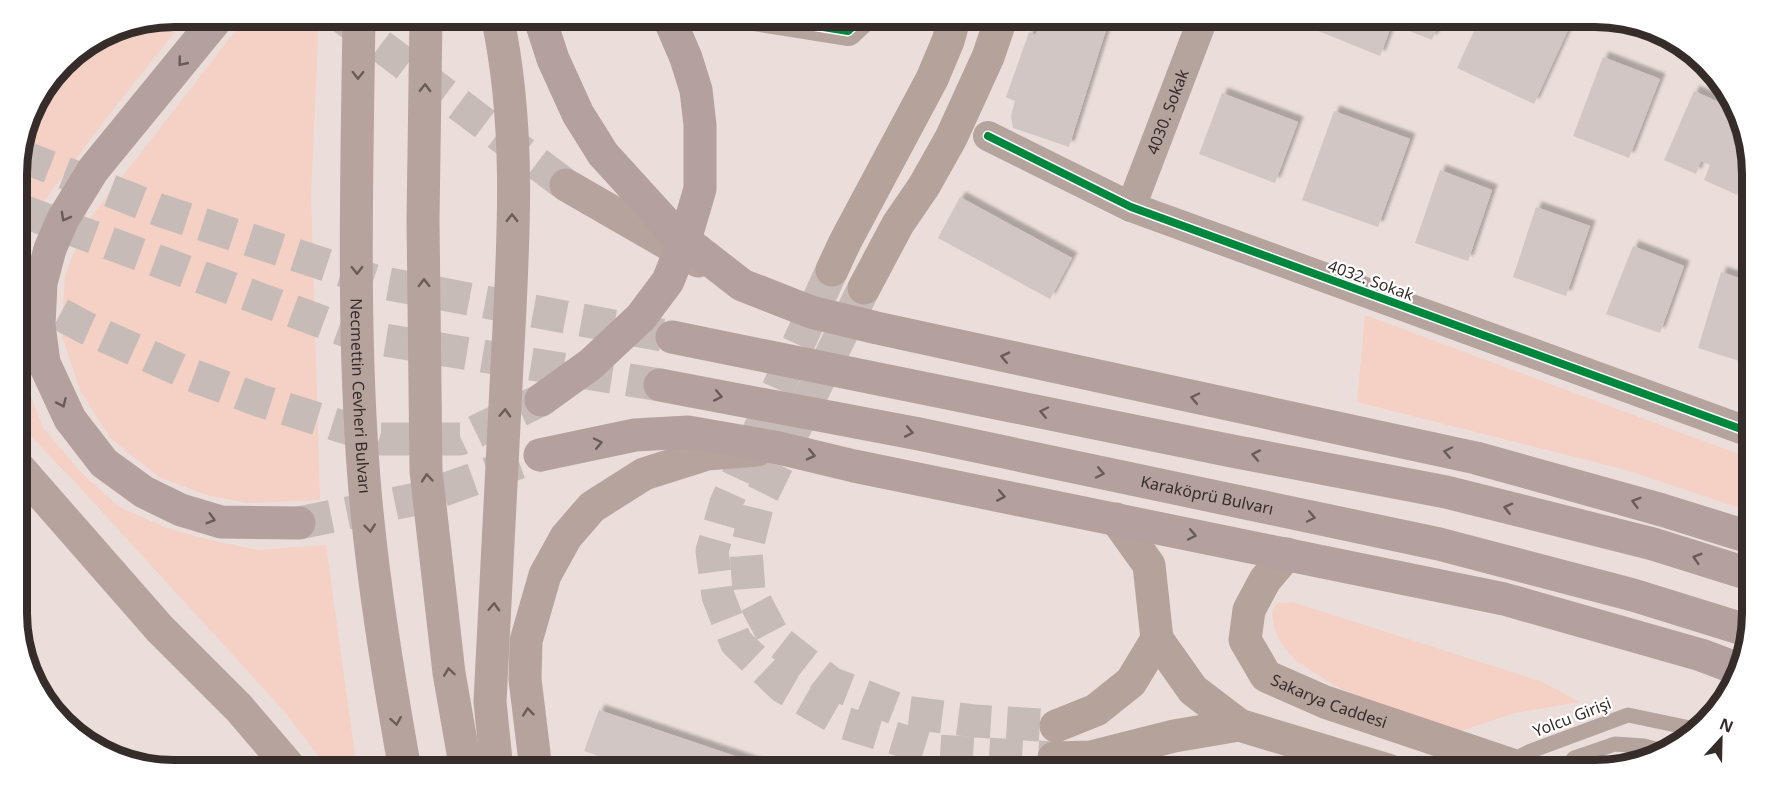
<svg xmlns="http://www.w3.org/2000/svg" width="1769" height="787" font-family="'Noto Sans',sans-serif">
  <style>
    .green { fill: #f4d0c5 }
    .building { fill: #d1c6c3; filter: url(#shadow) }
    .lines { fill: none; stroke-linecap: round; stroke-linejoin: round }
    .secondary-tunnel { stroke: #c7bbb7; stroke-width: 33; stroke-dasharray: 33 16; stroke-linecap: butt }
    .primary-tunnel { stroke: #c7bbb7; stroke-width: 33; stroke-dasharray: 33 16; stroke-linecap: butt }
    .trunk-tunnel { stroke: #c7bbb7; stroke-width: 33; stroke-dasharray: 33 16; stroke-linecap: butt }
    .service { stroke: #b5a39e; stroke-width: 15 }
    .minor { stroke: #b5a39e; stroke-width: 30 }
    .secondary { stroke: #b4a29b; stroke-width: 33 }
    .primary { stroke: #b7a39e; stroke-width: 33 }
    .trunk { stroke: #b4a09c; stroke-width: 33 }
    .cycleway-casing { stroke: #fff; stroke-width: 11 }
    .cycleway { stroke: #00873e; stroke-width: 8 }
    .oneway { stroke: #685b58 }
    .oneway2 { stroke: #6a5c58 }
    .labels { text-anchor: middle; stroke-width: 4.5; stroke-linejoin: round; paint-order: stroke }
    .street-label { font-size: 16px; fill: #362d2a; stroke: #fff }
    .rim { fill: none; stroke: #362d2a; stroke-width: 8 }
  </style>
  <defs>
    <filter id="shadow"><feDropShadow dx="5.5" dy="-5.5" stdDeviation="1.5" flood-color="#0004"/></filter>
  </defs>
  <rect width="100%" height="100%" fill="#ebdeda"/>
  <g class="green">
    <polygon points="174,16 187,17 115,107 40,206 25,250 17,291 17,163 33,104 70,56 114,28"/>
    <polygon points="247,16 319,17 311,195 320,500 247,503 206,495 159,477 110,438 80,390 61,333 65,275 87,222"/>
    <polygon points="1365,315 1752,459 1752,512 1626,470 1357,402"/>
    <polygon points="17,337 23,376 43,428 81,472 119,507 167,528 214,541 259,550 326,545 357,770 329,770 284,711 74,481 17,422"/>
    <polygon points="1292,602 1543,682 1579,702 1515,713 1458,732 1397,714 1335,686 1295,660 1281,643 1275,630 1272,614 1276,604"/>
  </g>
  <g class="building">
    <polygon points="1046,16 1068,16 1107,27 1069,147 1013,128 1011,116 1015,101 1006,97 1029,32 1035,35"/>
    <polygon points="1290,16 1441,16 1432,40 1392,24 1380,56 1289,19"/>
    <polygon points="1481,16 1539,16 1568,30 1534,104 1457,68"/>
    <polygon points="1603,57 1660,79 1629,158 1573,136"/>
    <polygon points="1694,91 1732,108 1751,153 1751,163 1737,195 1704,180 1710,165 1701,161 1696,174 1664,160"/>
    <polygon points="1222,93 1298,122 1275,183 1199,154"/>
    <polygon points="1334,111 1410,139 1378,227 1302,200"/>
    <polygon points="1440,170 1492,190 1468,261 1415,243"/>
    <polygon points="960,197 1072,258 1050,299 938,238"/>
    <polygon points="1536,207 1590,226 1566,296 1513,277"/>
    <polygon points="1633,246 1684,266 1660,333 1606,314"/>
    <polygon points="1721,272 1752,282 1752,365 1698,348"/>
    <polygon points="599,710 776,770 638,770 584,751"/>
  </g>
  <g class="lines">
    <g class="secondary-tunnel">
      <polyline points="832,270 726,503 712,551 718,596 736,642 783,687 845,723 936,751 1054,758"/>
      <polyline points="864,288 758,503 746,551 749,590 775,639 831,683 905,712 975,721 1056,726"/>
    </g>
    <polyline class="primary-tunnel" points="341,16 566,185"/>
    <g class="trunk-tunnel">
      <polyline points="19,155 162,211 378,282 672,337"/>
      <polyline points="17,209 360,336 660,385"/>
      <polyline points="17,291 86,328 189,374 261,401 381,439 460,439 541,400"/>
      <polyline points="299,523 421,498 540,455"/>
    </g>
    <g class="service">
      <polyline points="1511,761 1531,751 1628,715 1695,729"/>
      <polyline points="1565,770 1574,758 1615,744 1644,746 1663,751"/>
    </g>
    <g class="minor">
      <polyline points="754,16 848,31 864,16"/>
      <polyline points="988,136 1131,207 1752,433"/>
      <path id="s1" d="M 1131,207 L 1204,16"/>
    </g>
    <g class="secondary">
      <polyline points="832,270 845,242 932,79 948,41 955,16"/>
      <polyline points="864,288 898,224 924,186 951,138 988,57 1002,16"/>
      <polyline points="1116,519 1149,565 1157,639 1193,690 1239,725 1388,770"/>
      <path id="s2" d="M 1287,554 L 1265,580 L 1249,610 L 1245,640 L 1266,676 L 1325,702 L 1527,770"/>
      <polyline points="1056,726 1096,710 1131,682 1157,639"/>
      <polyline points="1054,758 1091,757 1174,736 1239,725"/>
    </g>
    <g class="primary">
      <path id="s3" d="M 359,16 C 357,170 352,326 364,479 C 372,577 388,674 405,770"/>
      <polyline points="426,16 423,220 426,471 449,673 466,770"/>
      <polyline points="566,185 698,261"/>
      <polyline points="18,467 160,629 239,708 292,770"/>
      <path d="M 497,770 L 490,702 C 495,590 501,478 507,366 C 513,250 522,130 497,16"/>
      <polyline points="536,770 525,679 526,641 545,575 566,537 592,507 644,474 707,454 757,450"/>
    </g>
    <g class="trunk">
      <polyline points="219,16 93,170 63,219 50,249 41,283 39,325 44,363 70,419 104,463 144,492 181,510 221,522 299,523"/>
      <polyline points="539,16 553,59 578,114 603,154 674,232 742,285 811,312 877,328 1476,458 1662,510 1752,538"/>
      <polyline points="672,337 1232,451 1446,492 1653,544 1752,575"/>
      <path id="s4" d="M 660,385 L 919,434 L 1439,544 L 1633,595 L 1749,631"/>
      <polyline points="541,400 591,364 641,317 668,281 687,233 700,189 700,125 696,90 686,58 668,16"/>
      <polyline points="540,455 635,435 688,432 779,448 854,466 1504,599 1701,655 1741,670"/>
    </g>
    <defs>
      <g id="cycleway">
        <polyline points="754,16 848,31 864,16"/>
        <polyline points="988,136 1131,207 1752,433"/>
      </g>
    </defs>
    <use href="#cycleway" class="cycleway-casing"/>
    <use href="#cycleway" class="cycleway"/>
  </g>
  <defs><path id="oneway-chevron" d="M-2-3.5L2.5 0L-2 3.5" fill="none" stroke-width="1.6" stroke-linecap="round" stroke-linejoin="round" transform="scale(1.5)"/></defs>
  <g class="oneway">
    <use href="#oneway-chevron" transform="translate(182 62) rotate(129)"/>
    <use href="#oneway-chevron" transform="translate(65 217) rotate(119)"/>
    <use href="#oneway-chevron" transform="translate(1005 357) rotate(-167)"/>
    <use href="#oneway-chevron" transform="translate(718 396) rotate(11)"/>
    <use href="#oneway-chevron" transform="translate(1195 398) rotate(-168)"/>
    <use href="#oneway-chevron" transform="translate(62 403) rotate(66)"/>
    <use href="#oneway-chevron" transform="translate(1044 412) rotate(-168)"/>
    <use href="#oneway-chevron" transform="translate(909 432) rotate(11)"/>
    <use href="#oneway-chevron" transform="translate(598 443) rotate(-12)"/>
    <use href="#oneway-chevron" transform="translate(1448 452) rotate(-168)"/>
    <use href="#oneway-chevron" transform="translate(811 455) rotate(13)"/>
    <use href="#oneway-chevron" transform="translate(1256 455) rotate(-169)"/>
    <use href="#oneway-chevron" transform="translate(1100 473) rotate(12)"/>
    <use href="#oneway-chevron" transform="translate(1001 496) rotate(11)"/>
    <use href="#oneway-chevron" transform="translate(1636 502) rotate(-164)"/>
    <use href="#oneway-chevron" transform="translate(1508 508) rotate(-166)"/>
    <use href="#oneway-chevron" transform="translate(1311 517) rotate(12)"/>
    <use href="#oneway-chevron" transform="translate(211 519) rotate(16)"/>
    <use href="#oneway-chevron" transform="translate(1192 535) rotate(12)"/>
    <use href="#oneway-chevron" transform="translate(1697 558) rotate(-163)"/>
  </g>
  <g class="oneway2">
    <use href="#oneway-chevron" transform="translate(358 75) rotate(91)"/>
    <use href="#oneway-chevron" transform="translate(425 88) rotate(-89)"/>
    <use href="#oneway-chevron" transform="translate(512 218) rotate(-90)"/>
    <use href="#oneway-chevron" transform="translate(357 270) rotate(89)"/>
    <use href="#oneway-chevron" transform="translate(424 283) rotate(-91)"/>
    <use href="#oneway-chevron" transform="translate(505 413) rotate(-87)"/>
    <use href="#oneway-chevron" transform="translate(427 478) rotate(-95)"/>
    <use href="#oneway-chevron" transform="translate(370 528) rotate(84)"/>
    <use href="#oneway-chevron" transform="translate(494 607) rotate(-87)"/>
    <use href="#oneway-chevron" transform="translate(449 672) rotate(-98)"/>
    <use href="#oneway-chevron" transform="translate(528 712) rotate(-96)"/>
    <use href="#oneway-chevron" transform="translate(396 721) rotate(80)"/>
  </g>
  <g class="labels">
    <g class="street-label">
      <text dy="6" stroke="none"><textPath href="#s1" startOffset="102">4030. Sokak</textPath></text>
      <text transform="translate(1371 280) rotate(20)" y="6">4032. Sokak</text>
      <text dy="6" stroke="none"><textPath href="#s3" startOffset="380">Necmettin Cevheri Bulvarı</textPath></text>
      <text dy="6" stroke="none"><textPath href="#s4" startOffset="558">Karaköprü Bulvarı</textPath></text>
      <text dy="6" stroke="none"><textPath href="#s2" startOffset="208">Sakarya Caddesi</textPath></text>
      <text transform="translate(1572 717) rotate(-21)" y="6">Yolcu Girişi</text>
    </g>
  </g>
  <path d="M0 0H1769V787H0ZM174 27H1595A147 147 0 0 1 1742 174V613A147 147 0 0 1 1595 760H174A147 147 0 0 1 27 613V174A147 147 0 0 1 174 27Z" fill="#fff" fill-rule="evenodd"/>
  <path class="rim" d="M174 27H1595A147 147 0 0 1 1742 174V613A147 147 0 0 1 1595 760H174A147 147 0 0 1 27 613V174A147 147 0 0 1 174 27Z"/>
  <g transform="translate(1721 739) rotate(22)" stroke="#ffffff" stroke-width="4.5" paint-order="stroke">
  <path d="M0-4.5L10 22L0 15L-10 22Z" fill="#362d2a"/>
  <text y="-9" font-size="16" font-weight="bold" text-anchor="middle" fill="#362d2a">N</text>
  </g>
</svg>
